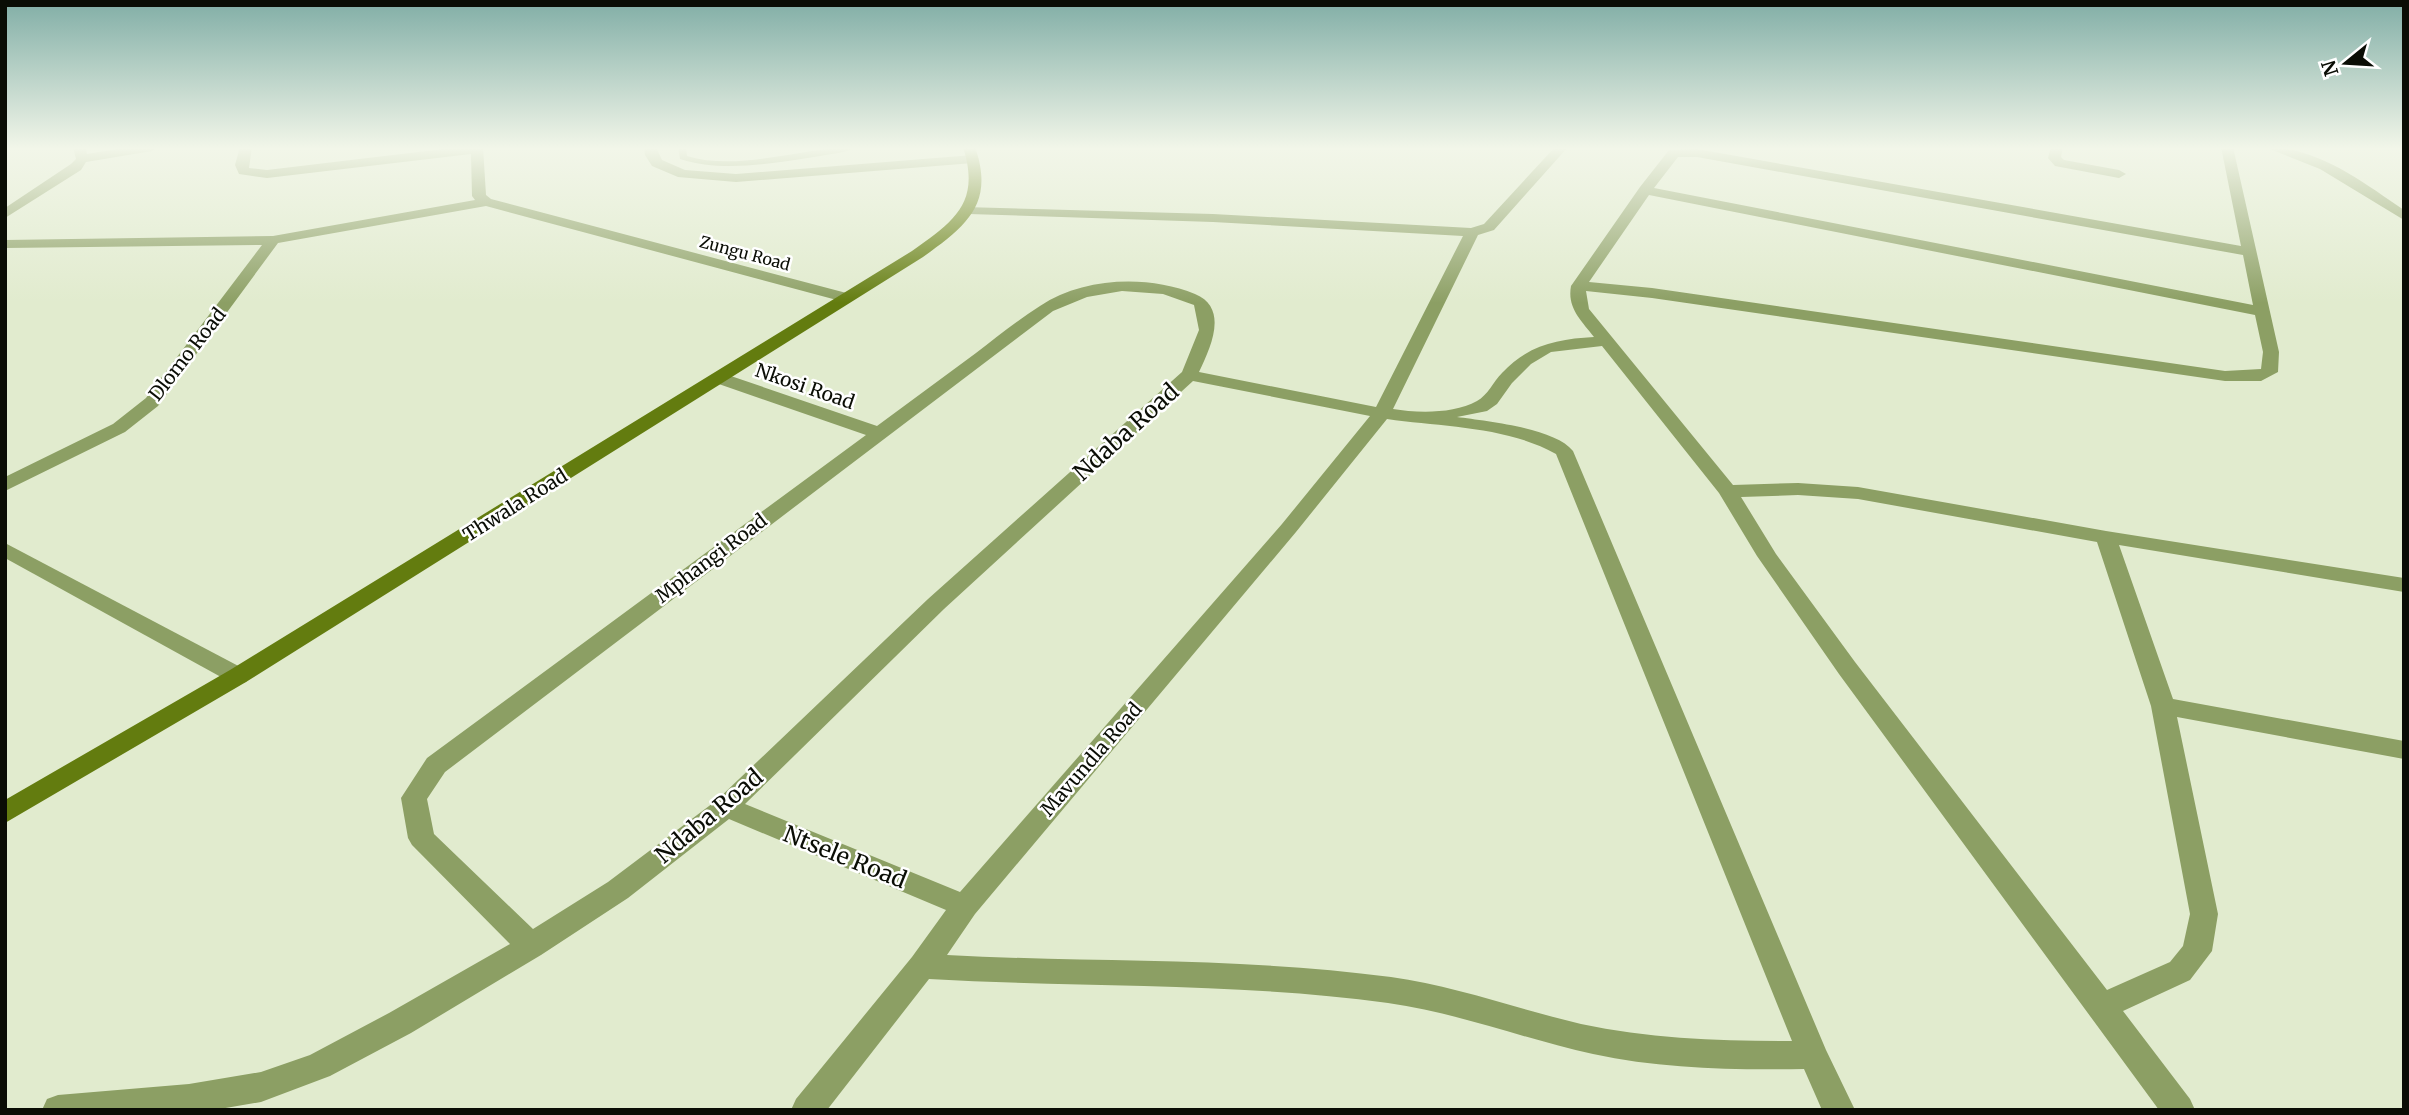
<svg xmlns="http://www.w3.org/2000/svg" width="2409" height="1115" font-family="Merriweather,serif">
  <style>
    .lines { fill: none; stroke-linecap: round; stroke-linejoin: round }
    .lane { fill: #8c9f64; fill-rule: evenodd }
    .street { fill: #8c9f64; fill-rule: evenodd }
    .secondary { fill: #637c0f; fill-rule: evenodd }
    .labels { text-anchor: middle; stroke-width: 5; stroke-linejoin: round; paint-order: stroke }
    .far-street-label { font-size: 16px; fill: #0a0d05; stroke: #fff }
    .street-label { font-size: 19px; fill: #0a0d05; stroke: #fff }
    .near-street-label { font-size: 23px; fill: #0a0d05; stroke: #fff }
  </style>
  <rect width="100%" height="100%" fill="#e1ebce"/>
  <g class="lines">
    <path class="lane" d="M 678,147 L 686,147 L 687,156 C 739,172 803,147 856,147 C 846,153 831,154 820,156 C 775,163 723,173 680,159 Z"/>
    <g class="street">
      <polygon points="73,147 85,147 87,154 129,147 158,147 152,151 86,162 81,170 5,218 5,208 71,164 76,159"/>
      <polygon points="240,147 252,147 249,168 267,170 460,147 483,147 486,195 491,199 854,295 856,298 848,303 486,206 278,243 158,406 125,432 5,491 5,477 113,424 146,398 262,245 5,248 5,240 273,236 475,200 472,196 471,154 267,178 239,174 235,165"/>
      <polygon points="644,147 656,147 662,160 685,170 736,174 973,155 979,159 973,163 736,182 678,177 652,166 645,155"/>
      <path d="M 1555,147 L 1568,147 L 1494,230 L 1478,235 L 1393,409 C 1417,413 1454,414 1477,401 C 1488,395 1493,382 1502,373 C 1528,345 1557,339 1594,337 C 1581,320 1567,308 1571,286 L 1640,187 L 1669,150 L 1697,149 L 2241,246 L 2221,147 L 2233,147 L 2279,352 L 2278,372 L 2261,381 L 2225,381 L 1652,298 L 1586,291 L 1589,309 L 1733,485 L 1798,483 L 1858,487 L 2106,531 L 2404,578 L 2404,592 L 2119,545 L 2173,699 L 2404,741 L 2404,759 L 2177,717 L 2218,914 L 2212,951 L 2190,980 L 2123,1011 L 2190,1099 L 2195,1110 L 2159,1110 L 1839,674 L 1757,556 L 1719,493 L 1602,346 L 1551,352 L 1531,364 L 1512,383 L 1497,404 L 1487,411 L 1457,417 C 1486,421 1555,428 1573,451 L 1826,1050 L 1855,1110 L 1822,1110 L 1804,1069 C 1734,1070 1662,1069 1593,1054 C 1524,1039 1459,1013 1388,1003 C 1236,982 1082,988 929,979 L 827,1110 L 791,1110 L 796,1099 L 912,957 L 946,910 L 729,819 L 628,898 L 541,955 L 411,1033 L 330,1076 L 261,1102 L 214,1110 L 42,1110 L 47,1099 L 58,1095 L 189,1084 L 261,1072 L 310,1055 L 389,1013 L 510,944 L 412,845 L 408,838 L 401,798 L 427,758 L 866,435 L 713,382 L 710,378 L 713,374 L 725,374 L 877,426 C 910,402 943,377 976,353 C 997,337 1018,320 1040,306 C 1084,277 1148,275 1195,294 C 1229,308 1211,347 1199,372 L 1376,407 L 1463,236 L 1213,222 L 969,214 L 962,210 L 964,207 L 1213,214 L 1471,228 L 1484,224 ZM 1678,157 L 1697,157 L 2243,255 L 2253,305 L 1654,188 ZM 1649,195 L 2255,315 L 2263,352 L 2261,369 L 2225,371 L 1652,288 L 1589,282 ZM 1122,291 L 1163,294 L 1194,305 L 1199,330 L 1182,372 L 928,599 L 717,800 L 608,882 L 533,929 L 434,834 L 427,799 L 445,772 L 1053,311 L 1087,297 ZM 1193,381 L 1370,416 L 1282,524 L 960,892 L 745,804 L 944,609 ZM 1387,419 C 1442,427 1506,426 1556,454 L 1792,1041 C 1722,1041 1650,1039 1581,1024 C 1517,1009 1456,986 1391,977 C 1243,957 1095,963 947,955 L 975,914 L 1296,532 ZM 1798,495 L 1858,499 L 2097,542 L 2151,706 L 2190,914 L 2183,946 L 2170,962 L 2107,990 L 1855,662 L 1776,554 L 1741,497 Z"/>
      <polygon points="2051,147 2063,147 2061,157 2064,160 2119,170 2126,174 2119,178 2055,166 2048,158"/>
      <path d="M 2265,147 C 2318,147 2361,181 2404,210 L 2404,220 L 2320,169 Z"/>
      <polygon points="5,543 246,670 250,676 246,682 238,684 230,682 5,558"/>
    </g>
    <path class="secondary" d="M 963,147 L 975,147 C 995,204 966,226 923,257 L 246,682 L 5,823 L 5,800 L 230,670 L 912,251 C 954,221 981,203 963,147 Z"/>
  </g>
  <linearGradient id="sky" x2="0" y2="1"><stop stop-color="#81aea6"/><stop offset="0.49" stop-color="#f2f6e9"/><stop offset="1" stop-color="#f2f6e9" stop-opacity="0"/></linearGradient>
  <rect width="2409" height="303" fill="url(#sky)"/>
  <g class="labels">
    <g class="far-street-label">
      <text transform="translate(745 253) rotate(15)" y="6">Zungu Road</text>
    </g>
    <g class="street-label">
      <text transform="translate(187 354) rotate(-52)" y="7">Dlomo Road</text>
      <text transform="translate(805 386) rotate(19)" y="7">Nkosi Road</text>
      <text transform="translate(515 505) rotate(-32)" y="7">Thwala Road</text>
      <text transform="translate(711 558) rotate(-37)" y="7">Mphangi Road</text>
      <text transform="translate(1091 759) rotate(-49)" y="7">Mavundla Road</text>
    </g>
    <g class="near-street-label">
      <text transform="translate(1126 432) rotate(-42)" y="8">Ndaba Road</text>
      <text transform="translate(709 816) rotate(-40)" y="8">Ndaba Road</text>
      <text transform="translate(845 857) rotate(22)" y="8">Ntsele Road</text>
    </g>
  </g>
  <rect width="2409" height="1115" fill="none" stroke="#0a0d05" stroke-width="14"/>
  <g transform="translate(2346 63) rotate(252)" stroke="#ffffff" stroke-width="5" paint-order="stroke">
  <path d="M0-5L12 26L0 18L-12 26Z" fill="#0a0d05"/>
  <text y="-10" font-size="19" font-weight="bold" text-anchor="middle" fill="#0a0d05">N</text>
  </g>
</svg>
